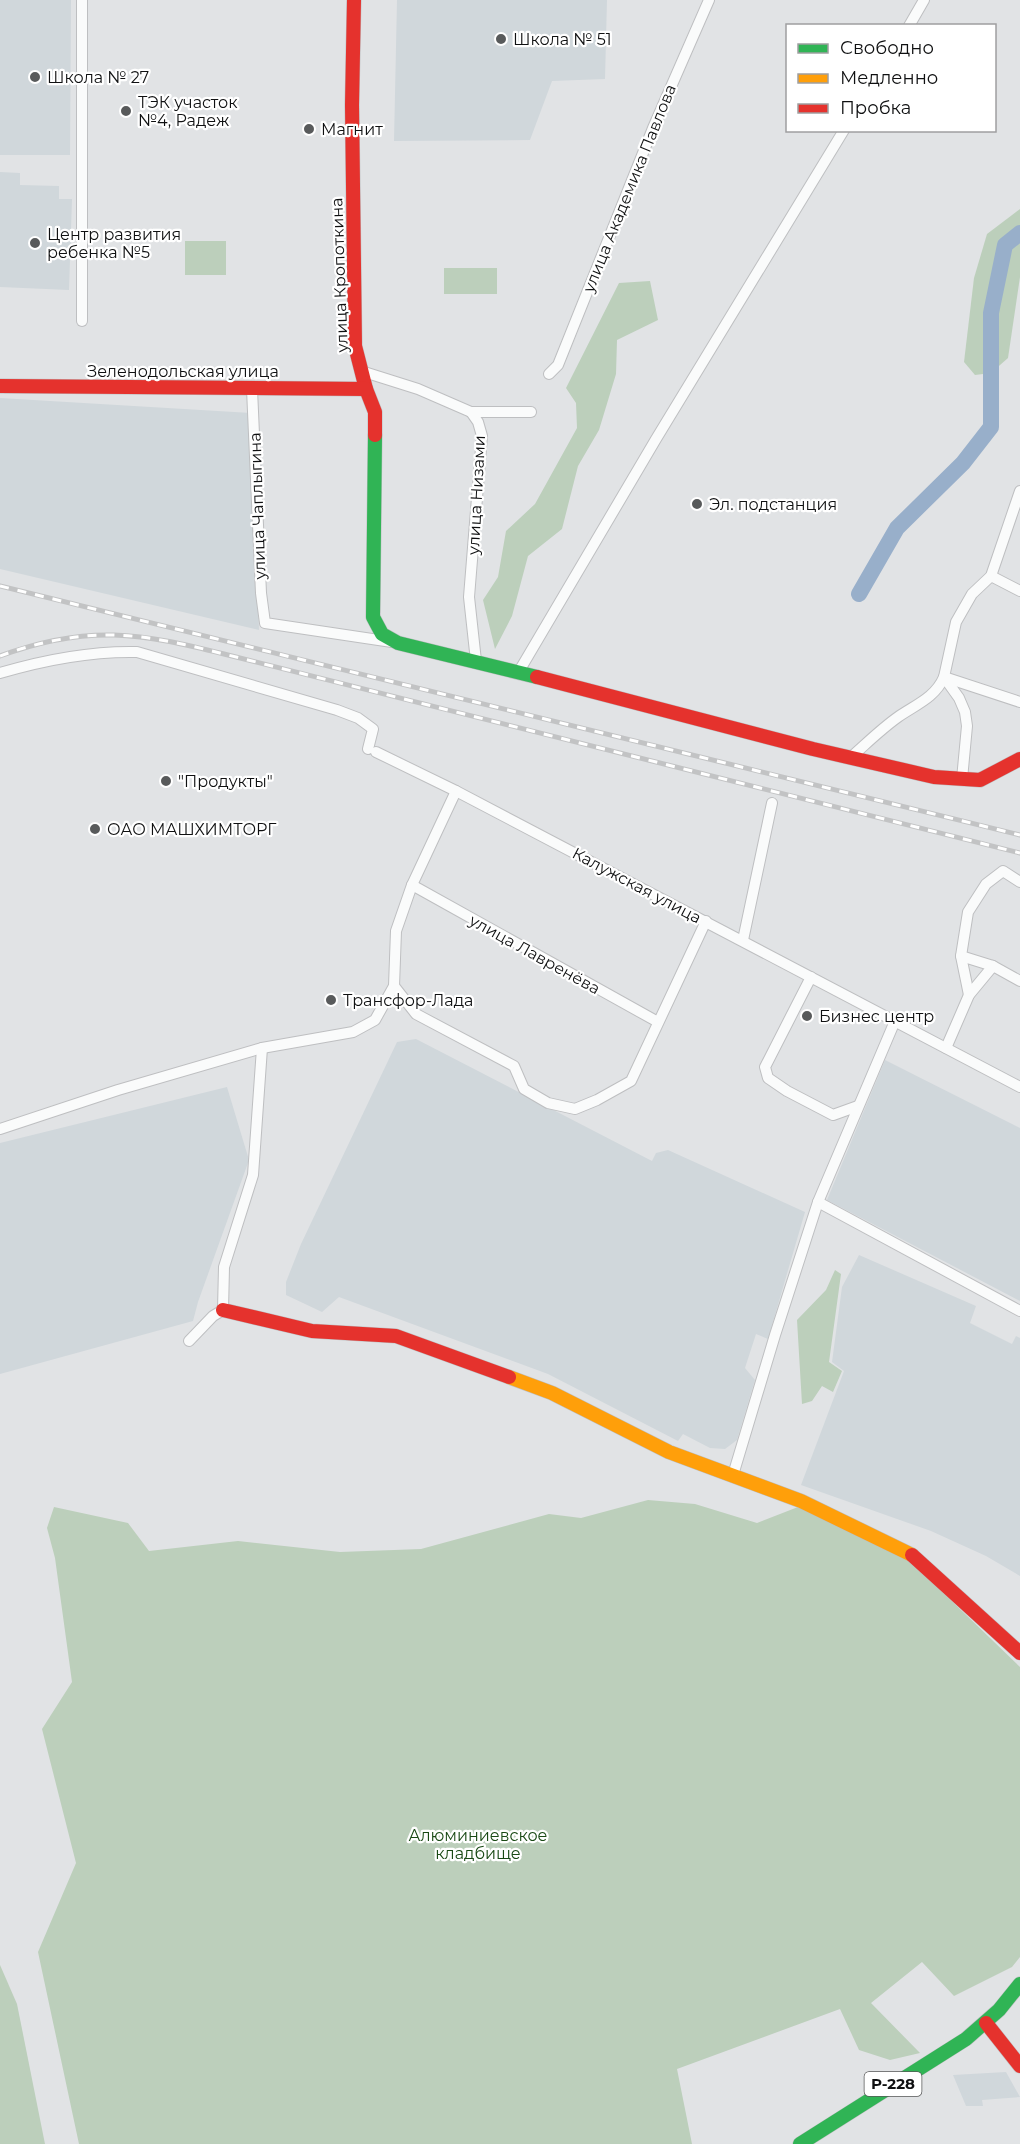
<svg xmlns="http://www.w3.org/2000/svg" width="1020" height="2144" font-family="Montserrat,sans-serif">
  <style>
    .built { fill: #d0d7db }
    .green { fill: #bccfbb }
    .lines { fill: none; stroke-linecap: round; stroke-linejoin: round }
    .river { stroke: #98afca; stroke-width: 16 }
    .street-casing { stroke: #bebfc1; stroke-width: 12 }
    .fast-casing { stroke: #bebfc1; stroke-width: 15 }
    .slow-casing { stroke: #bebfc1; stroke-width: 15 }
    .jam-casing { stroke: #bebfc1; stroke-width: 15 }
    .street { stroke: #fafbfb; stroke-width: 10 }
    .fast { stroke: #30b455; stroke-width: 14 }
    .slow { stroke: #ff9f0a; stroke-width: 14 }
    .jam { stroke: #e5322d; stroke-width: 14 }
    .rail-casing { stroke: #c2c3c4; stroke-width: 5 }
    .rail { stroke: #fff; stroke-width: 3; stroke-dasharray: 9; stroke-linecap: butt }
    .poi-dot { fill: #585a5b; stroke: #fff; stroke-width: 2 }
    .labels { text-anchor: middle; stroke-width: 4.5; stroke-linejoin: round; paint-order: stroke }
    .shield { fill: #fff; stroke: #575858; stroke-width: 1.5 }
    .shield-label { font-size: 15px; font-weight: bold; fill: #0f1011 }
    .poi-label { font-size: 16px; fill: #0f1011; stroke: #fff; text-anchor: start }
    .street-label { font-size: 16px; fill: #0f1011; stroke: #fff }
    .park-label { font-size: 16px; fill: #194914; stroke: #fff }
  </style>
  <rect width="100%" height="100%" fill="#e1e3e5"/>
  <g class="built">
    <polygon points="0,0 71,0 70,155 0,155"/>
    <polygon points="397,0 607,0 605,79 552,81 530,140 394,141"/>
    <polygon points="0,172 20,173 20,185 59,186 59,199 72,199 69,290 0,287"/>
    <polygon points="0,398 251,413 259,630 0,569"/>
    <polygon points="416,1039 652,1161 656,1153 668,1150 805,1212 768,1339 756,1334 745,1368 755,1380 737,1440 725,1449 710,1448 683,1434 678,1441 548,1374 339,1297 322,1312 286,1295 286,1282 301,1244 397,1042"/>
    <polygon points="885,1060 1020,1128 1020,1301 827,1200"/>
    <polygon points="227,1087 249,1160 198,1302 193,1321 0,1374 0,1143"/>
    <polygon points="859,1255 976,1306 970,1323 1012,1344 1016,1336 1020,1338 1020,1576 986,1556 931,1531 801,1485 844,1371 832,1362 842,1287"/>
    <polygon points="1006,2072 1020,2097 982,2100 983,2106 966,2106 953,2075"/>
  </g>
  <g class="green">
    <polygon points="1020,209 1020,277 1008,358 991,373 975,375 964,362 974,278 987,234"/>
    <rect x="185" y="241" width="41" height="34"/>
    <rect x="444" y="268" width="53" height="26"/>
    <polygon points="650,281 658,320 617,340 616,374 599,430 578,466 562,529 528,556 512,616 495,649 483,600 498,577 506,531 535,504 577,428 576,403 566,388 619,283"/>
    <polygon points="835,1270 841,1274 829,1362 842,1371 833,1392 822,1386 812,1401 802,1404 797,1320 826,1290"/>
    <polygon points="648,1500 695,1504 757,1523 798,1507 905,1556 1020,1667 1020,1957 1012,1967 954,1996 922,1962 871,2003 920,2053 890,2060 859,2050 840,2009 677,2069 692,2144 79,2144 38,1952 76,1863 42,1729 72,1682 55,1558 47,1528 54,1507 128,1523 149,1551 238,1541 340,1552 421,1549 549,1514 581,1518"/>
    <polygon points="0,1965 17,2004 45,2144 0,2144"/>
  </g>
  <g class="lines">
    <polyline class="river" points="859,594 897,528 963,463 991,427 991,313 1005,245 1020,233"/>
    <defs>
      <g id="street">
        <polyline points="82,0 82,321"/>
        <polyline points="909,26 924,0"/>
        <polyline points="361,371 418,389 471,412 478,422 482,436 469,597 476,661"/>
        <polyline points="549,374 558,365 653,128 709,0"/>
        <polyline points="252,389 261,593 265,623 392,642"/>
        <polyline points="471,412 531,412"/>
        <polyline points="991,576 1020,591"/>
        <path d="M 0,673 C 44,660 92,651 137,652 L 337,710 L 358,718 L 373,729 L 368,749"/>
        <polyline points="518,673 656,439 844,130"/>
        <polyline points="376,752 456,791 1020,1087"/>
        <path d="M 850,758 C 866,744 881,729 898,717 C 915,705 935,698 944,677 L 1020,702"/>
        <polyline points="962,779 967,726 965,712 959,698 944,677 956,622 972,594 991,576 1020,491"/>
        <polyline points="412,885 658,1022"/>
        <polyline points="743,940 772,803"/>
        <polyline points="961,956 993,966"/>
        <polyline points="811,977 765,1067 768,1078 787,1091 833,1115 858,1106"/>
        <polyline points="394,986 416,1014 514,1066 524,1089 548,1103 575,1109 597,1100 631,1081 706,921"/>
        <polyline points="969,995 961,956 968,912 986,884 1003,871 1020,882"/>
        <polyline points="946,1048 969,995 993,966 1020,981"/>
        <polyline points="0,1129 118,1090 262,1048 353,1032 375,1020 394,986 396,931 412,885 456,791"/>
        <polyline points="818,1202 1020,1311"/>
        <polyline points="189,1341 213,1316 223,1310 224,1267 253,1175 262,1048"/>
        <polyline points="733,1475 775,1335 818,1202 895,1021"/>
      </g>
      <g id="fast">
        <polyline points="375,435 373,617 382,634 398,643 537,677"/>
        <polyline points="800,2144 966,2039 999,2010 1020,1984"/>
      </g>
      <polyline id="slow" points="509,1377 552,1393 669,1452 801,1501 912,1555"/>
      <g id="jam">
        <polyline points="354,0 352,105 355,346 366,389 375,412 375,435"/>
        <polyline points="0,386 366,389"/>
        <polyline points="537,677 813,749 934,777 980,780 1020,759"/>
        <polyline points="223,1310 312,1331 396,1336 509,1377"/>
        <polyline points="912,1555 1020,1653"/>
        <polyline points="986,2023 1020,2066"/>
      </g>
    </defs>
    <use href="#street" class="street-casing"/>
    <use href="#fast" class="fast-casing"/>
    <use href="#slow" class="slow-casing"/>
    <use href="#jam" class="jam-casing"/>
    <use href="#street" class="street"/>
    <use href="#fast" class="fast"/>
    <use href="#slow" class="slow"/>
    <use href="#jam" class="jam"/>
    <defs>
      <g id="rail">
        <polyline points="0,586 1020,835"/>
        <path d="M 0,656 C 35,643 76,634 114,635 C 151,636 188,645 224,654 L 1020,853"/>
      </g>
    </defs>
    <use href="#rail" class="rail-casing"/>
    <use href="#rail" class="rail"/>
  </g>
  <g class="poi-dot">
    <circle cx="501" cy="39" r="6"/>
    <circle cx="35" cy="77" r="6"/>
    <circle cx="126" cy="111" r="6"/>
    <circle cx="309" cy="129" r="6"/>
    <circle cx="35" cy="243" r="6"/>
    <circle cx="697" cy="504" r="6"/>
    <circle cx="166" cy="781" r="6"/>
    <circle cx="95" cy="829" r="6"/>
    <circle cx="331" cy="1000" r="6"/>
    <circle cx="807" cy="1016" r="6"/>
  </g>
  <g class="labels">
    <rect class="shield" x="864.5" y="2072" width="57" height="24" rx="4.5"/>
    <g class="shield-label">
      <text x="893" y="2089">Р-228</text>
    </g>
    <g class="poi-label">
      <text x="513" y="45">Школа № 51</text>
      <text x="47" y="83">Школа № 27</text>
      <text x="138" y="108">ТЭК участок<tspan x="138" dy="18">№4, Радеж</tspan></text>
      <text x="321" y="135">Магнит</text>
      <text x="47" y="240">Центр развития<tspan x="47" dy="18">ребенка №5</tspan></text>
      <text x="709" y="510">Эл. подстанция</text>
      <text x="178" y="787">"Продукты"</text>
      <text x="107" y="835">ОАО МАШХИМТОРГ</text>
      <text x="343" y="1006">Трансфор-Лада</text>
      <text x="819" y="1022">Бизнес центр</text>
    </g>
    <g class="street-label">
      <text transform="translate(629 188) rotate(-68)" y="6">улица Академика Павлова</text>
      <text transform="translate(339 275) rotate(-92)" y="6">улица Кропоткина</text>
      <text x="183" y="377">Зеленодольская улица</text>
      <text transform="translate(476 495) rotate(-87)" y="6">улица Низами</text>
      <text transform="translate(257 506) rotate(-92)" y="6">улица Чаплыгина</text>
      <text transform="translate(637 885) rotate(28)" y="6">Калужская улица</text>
      <text transform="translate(535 954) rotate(29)" y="6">улица Лавренёва</text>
    </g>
    <g class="park-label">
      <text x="478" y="1841">Алюминиевское<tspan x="478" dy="18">кладбище</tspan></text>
    </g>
  </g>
  <rect x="786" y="24" width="210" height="108" fill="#ffffff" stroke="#9f9fa0" stroke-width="1.5"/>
  <rect x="798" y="44" width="30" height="9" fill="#30b455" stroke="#9f9fa0" stroke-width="1.5"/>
  <text x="840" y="54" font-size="18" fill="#0f1011">Свободно</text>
  <rect x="798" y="74" width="30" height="9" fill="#ff9f0a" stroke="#9f9fa0" stroke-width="1.5"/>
  <text x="840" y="84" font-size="18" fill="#0f1011">Медленно</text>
  <rect x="798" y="104" width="30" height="9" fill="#e5322d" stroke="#9f9fa0" stroke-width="1.5"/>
  <text x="840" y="114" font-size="18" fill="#0f1011">Пробка</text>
</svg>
